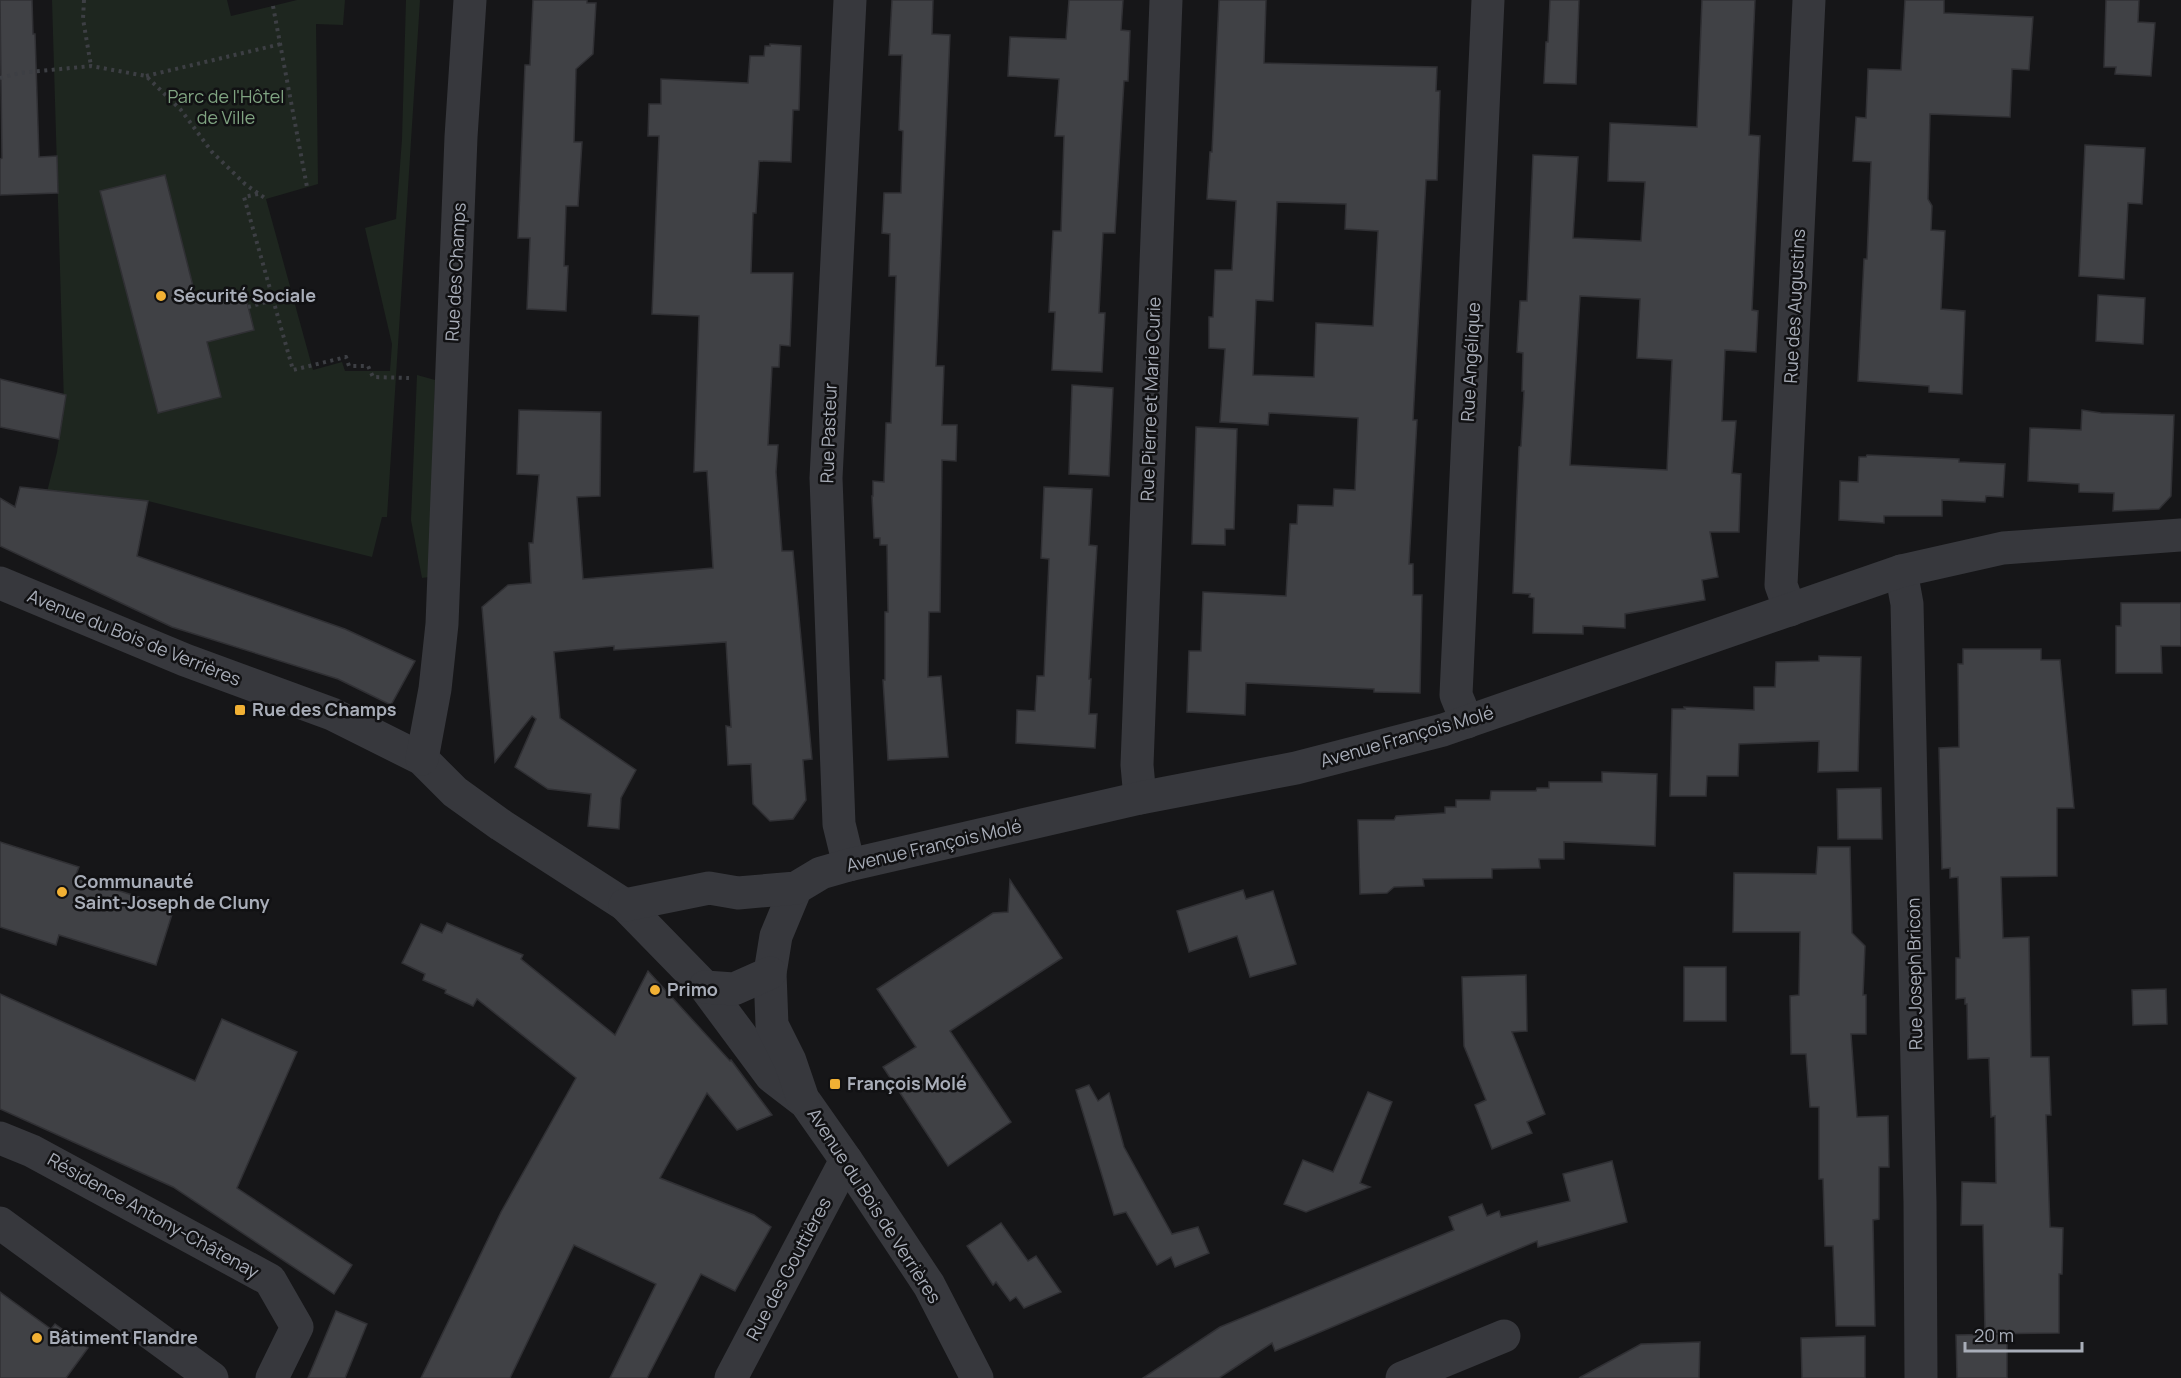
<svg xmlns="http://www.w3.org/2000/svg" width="2181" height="1378" font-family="Manrope,sans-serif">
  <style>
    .green { fill: #1e261f }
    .building { fill: #404145; stroke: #303034; stroke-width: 1.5; fill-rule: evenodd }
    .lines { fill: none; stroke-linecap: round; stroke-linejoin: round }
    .path { stroke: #3d3f44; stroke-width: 4; stroke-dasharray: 3 4.5; stroke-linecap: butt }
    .minor { stroke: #37383d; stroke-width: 33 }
    .poi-dot { fill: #f2b134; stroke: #111113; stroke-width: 2 }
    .labels { text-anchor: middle; stroke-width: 5; stroke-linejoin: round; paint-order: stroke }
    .park-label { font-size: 18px; fill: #7fa381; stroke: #111113 }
    .street-label { font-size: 18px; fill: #a8adb8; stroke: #111113 }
    .poi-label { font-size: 18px; font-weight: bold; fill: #a8adb8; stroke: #111113; text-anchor: start }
  </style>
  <rect width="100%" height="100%" fill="#161618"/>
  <g class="green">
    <polygon points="52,0 227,0 231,16 297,0 345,0 343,25 316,24 318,184 266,199 313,370 342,362 345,371 390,371 392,344 365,228 396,219 402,139 406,0 420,0 387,517 382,517 372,557 148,501 47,492 57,452 64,404"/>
    <polygon points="417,375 435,380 429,577 422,578 411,520"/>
  </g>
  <g class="building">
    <polygon points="0,0 32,0 33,34 35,34 39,157 57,156 58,193 0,195 0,159 2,158"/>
    <polygon points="533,0 587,0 587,3 596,3 593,54 576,69 574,142 582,142 578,206 566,206 564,266 568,266 566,311 527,309 530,238 518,238 525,65 530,65"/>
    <polygon points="892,0 933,0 932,34 950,35 936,366 944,366 942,425 957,425 956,461 942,460 940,612 929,612 928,677 941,676 948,757 888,760 883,680 885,680 885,612 888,612 887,545 880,545 880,538 874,538 872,496 873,496 873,481 884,482 886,423 891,423 896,276 889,276 890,234 882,233 884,193 901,193 903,131 899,130 902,55 889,55"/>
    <polygon points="1069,0 1123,0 1121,30 1130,31 1128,81 1124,81 1115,233 1103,233 1099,313 1105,313 1102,372 1052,370 1055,312 1049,312 1053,231 1061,231 1064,136 1055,136 1059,79 1008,76 1010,37 1066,39"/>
    <path d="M 1219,0 L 1266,0 L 1264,63 L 1437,67 L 1436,91 L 1440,91 L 1437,180 L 1426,180 L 1413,420 L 1417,420 L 1409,564 L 1413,564 L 1413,595 L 1422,595 L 1420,693 L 1374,692 L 1374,689 L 1246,683 L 1245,715 L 1187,712 L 1189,651 L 1201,651 L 1203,592 L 1286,596 L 1290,524 L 1297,524 L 1298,505 L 1333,506 L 1334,489 L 1355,490 L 1358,418 L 1269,413 L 1268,425 L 1220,422 L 1225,349 L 1209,348 L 1209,317 L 1213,317 L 1215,270 L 1232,270 L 1236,201 L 1207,199 L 1210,152 L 1212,152 ZM 1277,202 L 1346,204 L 1345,229 L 1378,231 L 1373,326 L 1316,323 L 1314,377 L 1253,375 L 1256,300 L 1273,301 Z"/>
    <polygon points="1550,0 1579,0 1576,84 1544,83 1546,42 1548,42"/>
    <path d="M 1702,0 L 1755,0 L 1749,135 L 1760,136 L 1752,310 L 1758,311 L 1756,352 L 1725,350 L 1722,421 L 1736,421 L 1732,473 L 1741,474 L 1739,532 L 1710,532 L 1718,577 L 1702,580 L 1705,600 L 1625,614 L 1625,628 L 1583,626 L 1583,634 L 1533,633 L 1534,598 L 1529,597 L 1530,594 L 1513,593 L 1519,447 L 1521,446 L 1524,391 L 1522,391 L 1523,353 L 1517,352 L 1520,301 L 1527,301 L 1533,155 L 1578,157 L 1573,238 L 1641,241 L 1645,182 L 1608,181 L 1610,123 L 1697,127 ZM 1580,296 L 1640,299 L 1637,358 L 1672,360 L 1667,470 L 1570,465 Z"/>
    <polygon points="1905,0 1944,0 1944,13 2033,17 2029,70 2012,69 2010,117 1930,114 1928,199 1932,206 1931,230 1945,231 1941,309 1965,311 1962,394 1929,392 1929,386 1858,381 1864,259 1867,259 1871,162 1853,161 1856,117 1866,118 1868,69 1901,70"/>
    <polygon points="2106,0 2139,0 2138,22 2155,23 2151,76 2115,74 2116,67 2104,67"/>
    <polygon points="770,44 801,46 799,110 793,110 791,162 759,161 756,213 753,213 751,273 793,273 790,346 780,345 779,367 772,367 768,445 778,445 776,472 782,551 793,551 812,759 803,760 806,800 793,819 770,821 753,804 751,764 728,765 726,726 731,727 726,642 614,650 614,646 554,652 560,718 636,770 621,798 619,829 588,826 591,794 548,789 515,767 536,719 532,716 495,762 482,607 508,585 531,583 529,543 533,543 539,475 517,474 519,410 601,412 600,496 577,497 583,579 713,568 707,471 694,472 699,316 652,314 659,136 648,136 649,104 661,104 661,79 748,83 750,56 764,56 765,46 770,46"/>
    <polygon points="2085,145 2145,148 2142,204 2128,203 2124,279 2079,276"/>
    <polygon points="165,175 197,302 244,290 254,330 207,342 221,397 158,413 100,191"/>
    <polygon points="2098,295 2145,298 2143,344 2096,341"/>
    <polygon points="0,379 66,395 59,439 0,427"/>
    <polygon points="1072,385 1113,388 1109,476 1069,474"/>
    <polygon points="2082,410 2101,413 2174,415 2171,496 2159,509 2113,511 2114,493 2079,492 2079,484 2028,481 2030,428 2081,430"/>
    <polygon points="1196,427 1237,429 1234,529 1225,529 1225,545 1192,544"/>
    <polygon points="1867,455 1959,459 1959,462 2005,464 2003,497 1986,496 1985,502 1942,500 1942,516 1884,516 1884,523 1839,520 1840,481 1858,482 1859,457 1866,457"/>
    <polygon points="20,487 148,501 137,556 345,629 415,661 391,705 338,679 172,627 0,546 0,498 15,507"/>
    <polygon points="1044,487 1092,489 1089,545 1097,546 1089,679 1091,679 1089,714 1097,714 1095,748 1016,743 1017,710 1035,711 1037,676 1044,676 1049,559 1041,558"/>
    <polygon points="2121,603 2181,603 2181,646 2161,646 2162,673 2116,673 2116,626 2121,626"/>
    <polygon points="1963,649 2041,649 2041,660 2060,660 2074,808 2057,808 2057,876 2001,877 2003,938 2029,937 2031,1057 2049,1057 2051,1115 2046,1115 2050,1227 2063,1228 2062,1274 2059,1274 2059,1333 1985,1334 1983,1225 1961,1225 1962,1182 1996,1183 1995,1116 1991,1117 1989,1058 1968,1059 1967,1004 1965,1004 1965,998 1956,999 1956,958 1960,958 1958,877 1950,878 1950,868 1942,869 1939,748 1959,747 1958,664 1963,664"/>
    <polygon points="1819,656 1861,657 1858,771 1818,772 1819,741 1739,744 1738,776 1707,776 1706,796 1670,796 1672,709 1685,709 1684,707 1754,710 1754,687 1775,687 1776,662 1819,661"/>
    <polygon points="1602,772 1657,774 1655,846 1564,842 1564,859 1539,859 1540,868 1492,869 1492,878 1423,879 1424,886 1394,887 1387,893 1360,894 1358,820 1394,820 1396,816 1445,813 1445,807 1456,807 1456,800 1490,800 1491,791 1536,791 1537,788 1549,788 1549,782 1602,782"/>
    <polygon points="1881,788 1882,839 1838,839 1837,789"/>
    <polygon points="0,842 79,867 75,877 174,908 156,965 59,935 56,945 0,927"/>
    <polygon points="1818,847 1850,847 1852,933 1865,946 1863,995 1866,995 1866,1034 1851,1034 1857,1117 1888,1116 1889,1167 1879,1167 1879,1219 1873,1220 1875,1326 1836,1326 1833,1246 1825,1246 1823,1179 1819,1179 1819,1107 1810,1107 1806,1054 1791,1054 1790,996 1799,995 1800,932 1733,932 1734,873 1816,874"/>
    <polygon points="1010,880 1062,958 950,1031 1011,1122 948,1166 883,1067 916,1047 877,989 993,913 1008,912"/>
    <polygon points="1243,890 1246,899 1273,891 1296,964 1250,977 1237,936 1189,952 1177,911"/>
    <polygon points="447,923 523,955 521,959 615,1035 648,971 730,1061 731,1060 772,1115 737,1130 707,1093 660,1178 754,1215 771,1227 735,1291 701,1274 647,1378 610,1378 656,1284 574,1245 510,1378 421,1378 501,1212 576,1078 477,999 473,1006 445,993 446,990 423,980 425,974 402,963 421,924 442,933"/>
    <rect x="1684" y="967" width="42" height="54"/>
    <polygon points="1526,975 1527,1031 1512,1032 1545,1114 1527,1122 1532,1133 1492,1149 1475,1105 1486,1100 1464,1046 1462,977"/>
    <polygon points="2166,989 2167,1024 2133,1025 2132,990"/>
    <polygon points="0,994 195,1081 222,1019 297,1052 237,1188 352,1265 334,1294 173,1187 0,1109"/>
    <polygon points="1089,1085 1098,1101 1109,1093 1124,1147 1172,1234 1198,1227 1209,1253 1175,1267 1171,1257 1157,1265 1126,1212 1114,1215 1076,1090"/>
    <polygon points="1368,1092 1392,1102 1360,1183 1370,1187 1306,1212 1284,1204 1303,1160 1333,1172"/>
    <polygon points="1612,1161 1627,1222 1538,1247 1537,1241 1275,1351 1272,1343 1219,1378 1143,1378 1220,1327 1454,1230 1449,1217 1482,1204 1487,1216 1499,1211 1501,1217 1570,1201 1563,1174"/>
    <polygon points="1001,1223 1028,1261 1036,1256 1061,1292 1024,1308 1016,1297 1010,1301 996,1282 993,1285 967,1246"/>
    <polygon points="0,1292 51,1329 55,1324 88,1348 66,1378 0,1378"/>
    <polygon points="336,1311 367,1324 345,1378 308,1378"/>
    <polygon points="2007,1334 2007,1378 1957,1378 1956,1335"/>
    <polygon points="1865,1336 1865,1378 1802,1378 1801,1338"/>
    <polygon points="1700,1342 1699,1378 1579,1378 1641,1344"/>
  </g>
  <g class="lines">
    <g class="path">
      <polyline points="84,0 83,19 91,66"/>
      <polyline points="273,6 307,187"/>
      <polyline points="146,76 281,44"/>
      <polyline points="0,78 20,73 91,66 146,76 181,110 212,152 245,184 266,199"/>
      <polyline points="258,194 244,197 293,370 346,357 349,366 368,366 373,377 409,378"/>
      <polyline points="248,307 293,295"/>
    </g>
    <g class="minor">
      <polyline points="1901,571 1907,604 1920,1202 1921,1378"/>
      <polyline points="0,583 185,660 332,714 422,759 455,792 501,825 625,905 705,987 771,1076 806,1103 846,1160 929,1285 977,1378"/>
      <polyline points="1790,610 1781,585 1809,0"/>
      <polyline points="1467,722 1456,695 1488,0"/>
      <polyline points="422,759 435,689 442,624 461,137 470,0"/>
      <polyline points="1140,798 1137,765 1166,0"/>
      <polyline points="849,865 839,824 826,478 850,0"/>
      <polyline points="796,888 776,936 770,973 772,1025 790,1061 803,1099"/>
      <polyline points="625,905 709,888 738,893 796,888 821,873 849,865 1140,798 1296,768 1443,730 1901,571 2003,548 2181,535"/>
      <polyline points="705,987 734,989 770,973"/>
      <polyline points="0,1138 32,1151 270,1280 297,1327 272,1378"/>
      <polyline points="0,1223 212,1378"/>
      <polyline points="731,1378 846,1160"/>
      <polyline points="1402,1378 1504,1336"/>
    </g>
  </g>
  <g class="poi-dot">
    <circle cx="161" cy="296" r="6"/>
    <rect x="234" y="704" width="12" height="12" rx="3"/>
    <circle cx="62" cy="892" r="6"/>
    <circle cx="655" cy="990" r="6"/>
    <rect x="829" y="1078" width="12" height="12" rx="3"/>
    <circle cx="37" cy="1338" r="6"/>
  </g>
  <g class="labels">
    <g class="park-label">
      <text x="226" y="103">Parc de l'Hôtel<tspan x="226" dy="21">de Ville</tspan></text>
    </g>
    <g class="street-label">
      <text transform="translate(456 272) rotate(-87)" y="6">Rue des Champs</text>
      <text transform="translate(1795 306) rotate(-87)" y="6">Rue des Augustins</text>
      <text transform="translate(1471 362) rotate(-87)" y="6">Rue Angélique</text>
      <text transform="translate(1151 399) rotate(-88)" y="6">Rue Pierre et Marie Curie</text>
      <text transform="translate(829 433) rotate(-88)" y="6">Rue Pasteur</text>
      <text transform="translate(134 638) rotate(22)" y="6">Avenue du Bois de Verrières</text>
      <text transform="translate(1407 737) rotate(-16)" y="6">Avenue François Molé</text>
      <text transform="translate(934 846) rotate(-13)" y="6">Avenue François Molé</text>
      <text transform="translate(1915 974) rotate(-91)" y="6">Rue Joseph Bricon</text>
      <text transform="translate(874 1206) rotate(57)" y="6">Avenue du Bois de Verrières</text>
      <text transform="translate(153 1216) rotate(29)" y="6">Résidence Antony-Châtenay</text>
      <text transform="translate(789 1269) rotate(-62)" y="6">Rue des Gouttières</text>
    </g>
    <g class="poi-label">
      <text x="173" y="302">Sécurité Sociale</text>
      <text x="252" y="716">Rue des Champs</text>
      <text x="74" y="888">Communauté<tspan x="74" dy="21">Saint-Joseph de Cluny</tspan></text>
      <text x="667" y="996">Primo</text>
      <text x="847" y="1090">François Molé</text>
      <text x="49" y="1344">Bâtiment Flandre</text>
    </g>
  </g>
  <path d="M1965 1342v9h117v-9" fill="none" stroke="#a8adb8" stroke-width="3"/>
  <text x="1974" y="1342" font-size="18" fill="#a8adb8" stroke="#111113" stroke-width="4.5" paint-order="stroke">20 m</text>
</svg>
